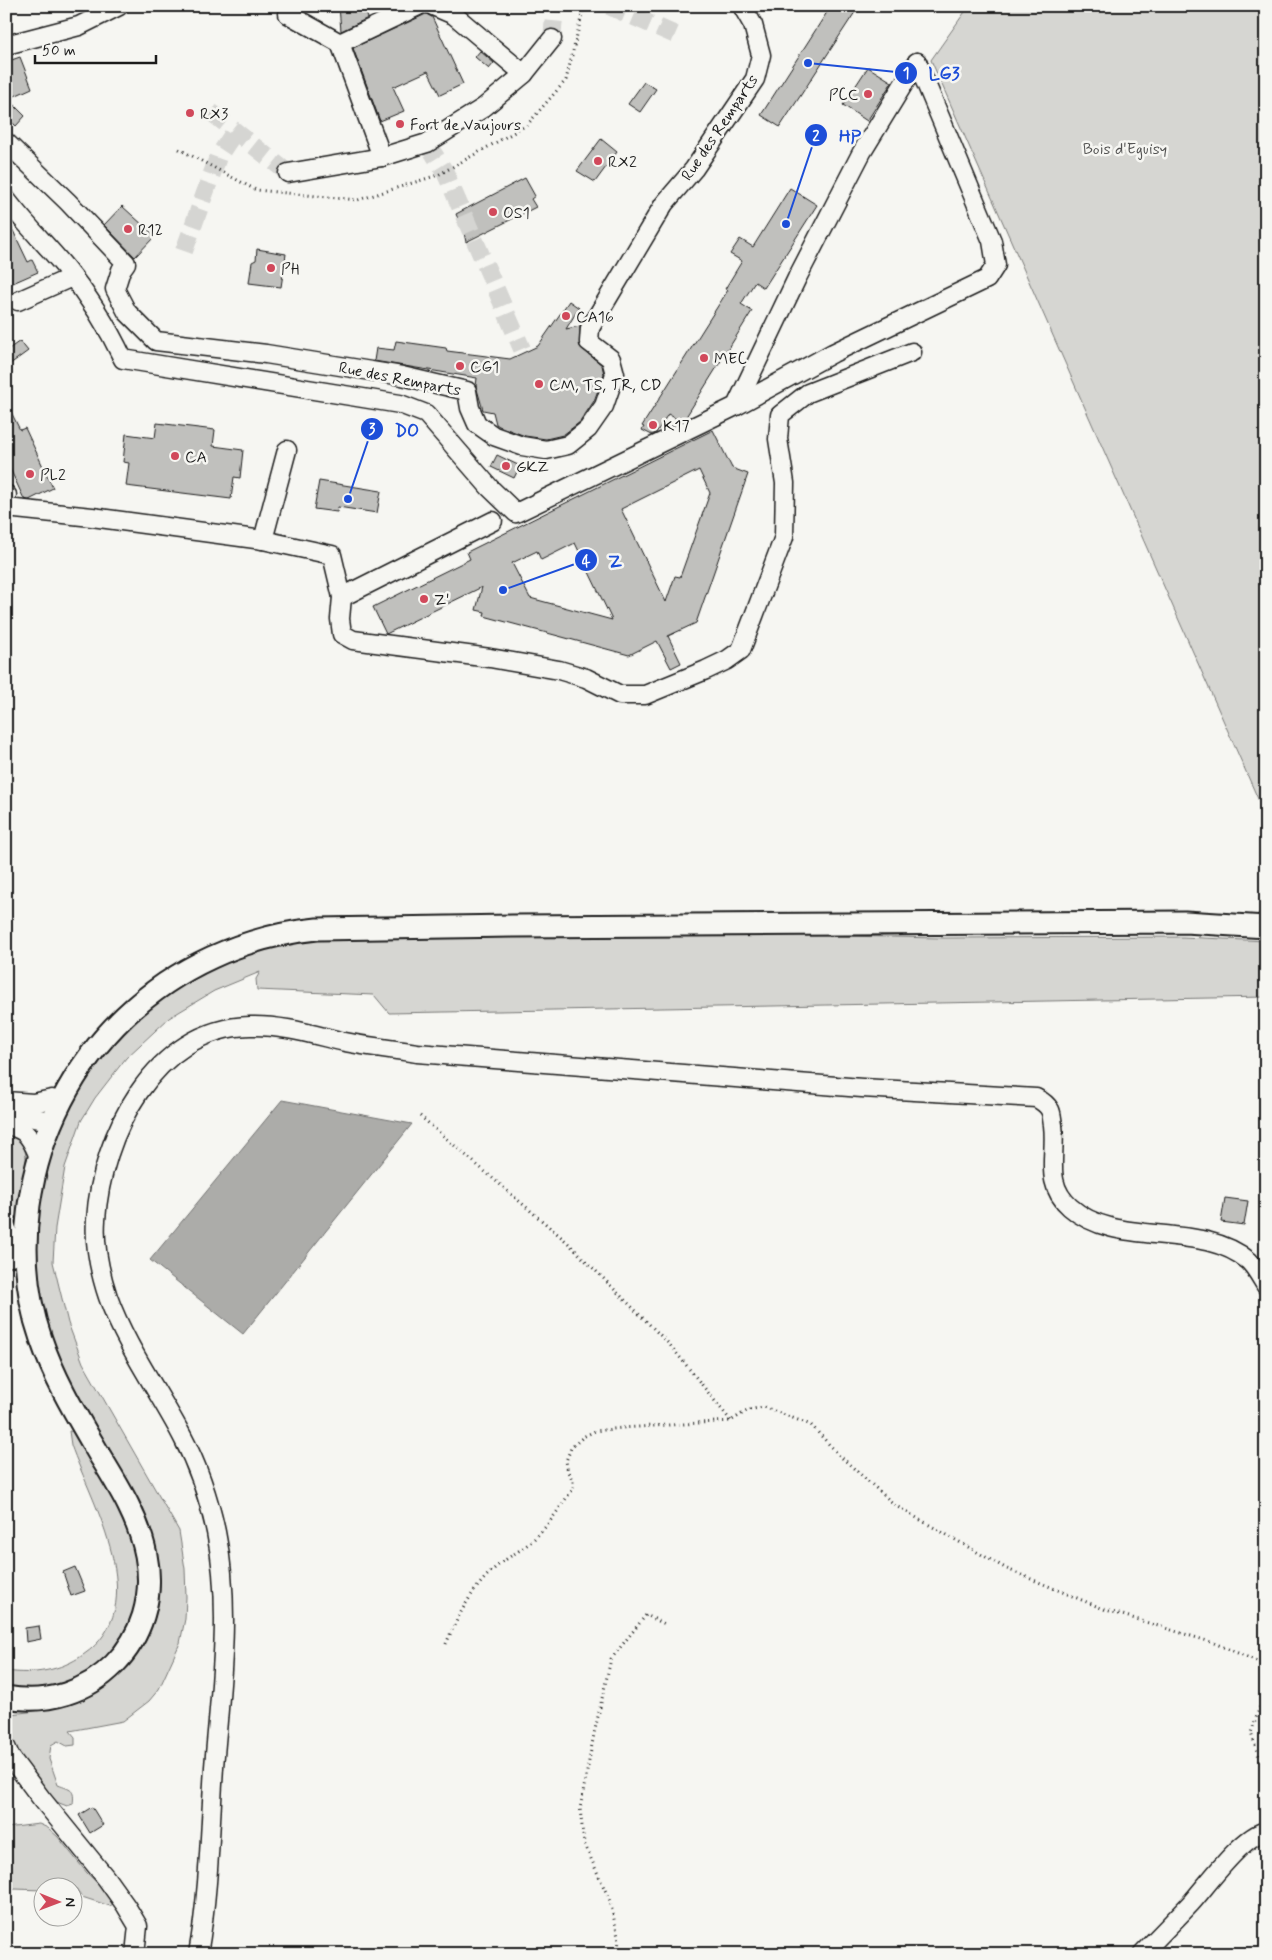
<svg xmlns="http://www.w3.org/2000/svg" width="1272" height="1960" font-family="Mynerve,sans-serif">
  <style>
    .green { fill: #d6d6d2; stroke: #797977 }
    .water { fill: #acaca9; stroke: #727271 }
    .building { fill: #c0c0bd; stroke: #1c1c1c; fill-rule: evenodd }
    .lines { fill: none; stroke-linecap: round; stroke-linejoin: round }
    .minor-tunnel { stroke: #d5d5d2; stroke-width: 18; stroke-dasharray: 18 9; stroke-linecap: butt }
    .minor-casing { stroke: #1c1c1c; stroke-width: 21 }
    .major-casing { stroke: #1c1c1c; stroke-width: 25 }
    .path { stroke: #1c1c1c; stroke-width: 3; stroke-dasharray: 1 4; stroke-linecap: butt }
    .minor { stroke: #f6f6f2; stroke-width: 18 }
    .major { stroke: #f6f6f2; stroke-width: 21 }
    .poi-dot { fill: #d1495b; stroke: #f6f6f2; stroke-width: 2 }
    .labels { text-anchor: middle; stroke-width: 5; stroke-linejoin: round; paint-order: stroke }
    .poi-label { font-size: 16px; fill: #1c1c1c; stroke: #f6f6f2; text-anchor: start }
    .street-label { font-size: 16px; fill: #1c1c1c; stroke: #f6f6f2 }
    .park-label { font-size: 16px; fill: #545453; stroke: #f6f6f2 }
    .leader { fill: none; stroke: #1d4ed8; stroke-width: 2 }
    .callout-dot { fill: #1d4ed8; stroke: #f6f6f2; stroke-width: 2 }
    .mark-label { font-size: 15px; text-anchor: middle; font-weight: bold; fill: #fff }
    .callout-label { font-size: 18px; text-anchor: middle; font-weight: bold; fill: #1d4ed8; stroke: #f6f6f2; stroke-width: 5; stroke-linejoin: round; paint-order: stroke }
  </style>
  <rect width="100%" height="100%" fill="#f6f6f2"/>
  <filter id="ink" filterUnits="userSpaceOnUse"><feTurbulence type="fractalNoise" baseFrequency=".02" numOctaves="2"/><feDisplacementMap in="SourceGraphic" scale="10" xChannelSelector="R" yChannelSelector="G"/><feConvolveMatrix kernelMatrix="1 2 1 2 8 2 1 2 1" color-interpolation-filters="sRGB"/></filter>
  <g filter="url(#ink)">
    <g class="green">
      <polygon points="969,6 1266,6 1266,817 931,60"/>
      <path d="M 692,933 L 941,938 L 1183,937 L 1266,941 L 1266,997 L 389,1013 L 374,995 L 257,990 L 256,979 L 260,972 L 214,991 L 169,1018 L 126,1058 L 95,1098 L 81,1121 L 65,1167 L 55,1228 L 53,1262 L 68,1323 L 83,1363 L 179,1531 L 185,1569 L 186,1597 L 185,1619 L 180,1643 L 159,1689 L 149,1701 L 123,1721 L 70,1731 L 75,1737 L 75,1745 L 67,1746 L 58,1741 L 51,1745 L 49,1759 L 58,1785 C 71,1790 75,1789 73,1804 L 67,1806 L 54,1801 L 6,1739 L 6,1721 L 9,1714 C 66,1709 111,1699 142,1646 C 180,1582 152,1524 118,1467 C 93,1425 64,1381 49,1334 C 23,1250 40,1154 86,1080 C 121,1024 171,985 232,960 C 240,956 249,952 258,949 C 316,933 376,937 435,936 C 521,935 606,934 692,933 Z"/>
      <path d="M 6,1132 C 31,1143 27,1159 23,1181 C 21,1193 19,1204 17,1216 L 13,1219 L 8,1216 L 6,1208 Z"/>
      <path d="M 69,1431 L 75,1432 C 105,1485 147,1539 135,1603 C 130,1629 116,1650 96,1666 C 70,1686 38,1693 6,1686 L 6,1671 C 33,1675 60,1671 83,1655 C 155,1607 92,1504 71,1445 Z"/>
      <polygon points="39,1824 48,1828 58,1837 87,1873 111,1896 113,1904 110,1906 82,1897 76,1888 67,1884 56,1887 42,1888 42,1890 15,1889 10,1893 10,1907 6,1917 6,1828"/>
    </g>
    <polygon class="water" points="282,1100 412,1124 243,1334 150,1260"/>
    <g class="building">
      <polygon points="339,6 363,6 368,18 341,31"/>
      <polygon points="831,6 859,6 780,127 761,115"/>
      <polygon points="426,14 432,17 463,84 440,95 428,71 393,87 404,111 380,121 353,48"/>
      <polygon points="480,51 494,63 489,69 475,57"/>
      <polygon points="20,57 32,88 8,99 25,116 16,126 6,116 6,62"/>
      <polygon points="868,67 892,82 867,121 843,105"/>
      <polygon points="644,82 656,89 640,112 628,104"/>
      <polygon points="601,139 617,152 595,182 577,171"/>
      <polygon points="525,178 535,196 531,199 536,207 466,242 464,233 456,214"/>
      <polygon points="790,188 817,205 764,288 755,282 741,304 752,311 684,420 680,421 668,414 656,433 652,435 642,430 644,427 642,426 728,290 725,289 742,261 730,254 740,239 753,247"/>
      <polygon points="122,206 155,236 135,257 104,225"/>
      <polygon points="6,216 28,262 32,260 38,272 6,286"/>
      <polygon points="257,249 286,254 281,287 249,283 252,262 256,260"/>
      <polygon points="569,301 579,308 566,329 580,326 580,347 602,365 604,374 594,401 580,422 563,435 546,439 525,436 499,426 496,424 493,412 483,410 476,386 477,378 374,361 376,348 394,350 396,341 446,348 447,351 510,359 538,346"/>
      <polygon points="20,341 28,351 6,367 6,351"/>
      <polygon points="6,402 20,430 25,428 53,488 29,500 24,499 6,460"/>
      <polygon points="157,423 215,430 213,446 243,450 240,478 234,477 231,499 126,486 129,463 123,462 126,434 155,438"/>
      <path d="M 713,430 L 732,468 L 748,474 L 696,623 L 668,636 L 681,663 L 671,668 L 657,641 L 629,655 L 484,616 L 485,612 L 476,610 L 482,587 L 386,634 L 373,607 L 470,559 L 467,552 ZM 699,470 L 710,493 L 680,577 L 675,576 L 666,602 L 621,509 ZM 575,543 L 612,620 L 530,598 L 512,563 L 537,551 L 541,560 Z"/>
      <polygon points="497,455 520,466 514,478 491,467"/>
      <polygon points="319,481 381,491 377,513 338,507 337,512 314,509"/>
      <polygon points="1225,1198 1248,1201 1244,1225 1221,1222"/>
      <polygon points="75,1567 85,1591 71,1596 63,1572"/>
      <polygon points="39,1626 41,1639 26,1642 25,1628"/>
      <polygon points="92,1807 103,1825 90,1833 79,1815"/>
    </g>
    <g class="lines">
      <g class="minor-tunnel">
        <polyline points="609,6 678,36"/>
        <polyline points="552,39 555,6"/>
        <polyline points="211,112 288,173"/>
        <polyline points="427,143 445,172 522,349"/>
        <polyline points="184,251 218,157 235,131"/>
      </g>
      <defs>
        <g id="minor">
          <polyline points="433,6 454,15 524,74"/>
          <polyline points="288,14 340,43"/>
          <polyline points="6,45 79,26 119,6"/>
          <polyline points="6,142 68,202 126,263 121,270 115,289 127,312 156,341 266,354 402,376 467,391 470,408 477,424 494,436 522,446 546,450 568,445 588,429 604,406 615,374 611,359 589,342 590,328 664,204 694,169 755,79 761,55 753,25 742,6"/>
          <polyline points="382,157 340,43 418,6"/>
          <polyline points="288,173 382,157 427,143 483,108 524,74 552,39"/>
          <path d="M 6,199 C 24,223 45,243 64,266 C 87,294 108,327 123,359 L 400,404 L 426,414 L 490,488 L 516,513 L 736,406 L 797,278 L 862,152 L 917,62"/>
          <polyline points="18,301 72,277"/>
          <polyline points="736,406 833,353 987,279 996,265 992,241 917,62"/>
          <polyline points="6,494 7,495"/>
          <polyline points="6,508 92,517 263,540 332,555 342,597 340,619 342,634 353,640 490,658 559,670 586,678 620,695 645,695 706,670 727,660 741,650 784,537 785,483 778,439 780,415 808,393 912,352"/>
          <polyline points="263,540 287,450"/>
          <polyline points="342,597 493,521"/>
          <polyline points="6,1101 33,1103 52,1099 61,1103"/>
          <path d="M 6,1116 C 22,1113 37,1121 53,1120"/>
          <path d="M 6,1122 C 11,1127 18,1128 24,1132 C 32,1139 35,1148 39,1157"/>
          <polyline points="6,1227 10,1237 26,1253 6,1258"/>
          <polyline points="6,1747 11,1758 41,1798 106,1878 126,1906 138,1926 135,1954"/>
          <path d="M 198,1954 C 209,1893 210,1829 214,1767 C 220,1690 232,1609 216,1532 C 209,1499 198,1466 182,1436 C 158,1390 126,1347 108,1297 C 100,1273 94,1246 96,1220 C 101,1136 154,1028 250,1026 C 283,1025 314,1035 345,1042 C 369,1047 393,1049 417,1053 L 862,1088 L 1036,1098 C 1042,1101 1047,1104 1050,1110 C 1052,1114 1052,1120 1053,1125 C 1057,1155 1043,1183 1070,1207 C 1117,1249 1201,1220 1249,1261 C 1256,1268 1261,1278 1266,1286"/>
          <path d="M 1142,1954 C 1158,1937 1175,1920 1191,1903 C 1208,1884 1242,1836 1266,1831"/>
        </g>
        <path id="major" d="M 6,1697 C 91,1713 163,1641 146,1555 C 139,1519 119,1487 100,1456 C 78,1418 55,1381 41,1339 C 26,1296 23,1250 29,1205 C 50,1055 167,944 317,929 L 512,926 L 1185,922 L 1266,927"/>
      </defs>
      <use href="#minor" class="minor-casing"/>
      <use href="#major" class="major-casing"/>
      <g class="path">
        <polyline points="179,149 256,190 358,200 438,175 527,125 566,80 584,6"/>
        <polyline points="420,1116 567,1242 670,1345 731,1421"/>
        <path d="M 446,1644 C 459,1613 474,1584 501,1563 C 513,1554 525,1548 535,1538 C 550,1524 561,1505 573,1489 L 573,1481 L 568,1472 L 566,1461 L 571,1448 L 583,1437 L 595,1431 L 622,1428 L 731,1421 L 748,1410 L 764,1407 L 811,1425 L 840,1456 L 896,1506 L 1007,1569 L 1106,1610 L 1214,1643 L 1266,1665"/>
        <polyline points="1266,1688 1251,1733 1266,1778"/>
        <polyline points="617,1954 619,1941 610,1901 584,1843 580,1809 594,1734 611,1659 646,1615 667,1625"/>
      </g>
      <use href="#minor" class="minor"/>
      <use href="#major" class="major"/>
    </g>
  </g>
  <g class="poi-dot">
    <circle cx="868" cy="94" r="5"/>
    <circle cx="190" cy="113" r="5"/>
    <circle cx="400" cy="124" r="5"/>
    <circle cx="598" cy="161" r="5"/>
    <circle cx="493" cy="212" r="5"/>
    <circle cx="128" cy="229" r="5"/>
    <circle cx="271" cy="268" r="5"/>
    <circle cx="566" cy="316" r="5"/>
    <circle cx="704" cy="358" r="5"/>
    <circle cx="460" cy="366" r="5"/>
    <circle cx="539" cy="384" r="5"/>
    <circle cx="653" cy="425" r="5"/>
    <circle cx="175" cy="456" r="5"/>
    <circle cx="506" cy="466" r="5"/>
    <circle cx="30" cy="474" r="5"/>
    <circle cx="424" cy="599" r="5"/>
  </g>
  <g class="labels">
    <g class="poi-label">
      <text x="858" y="100" text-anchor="end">PCC</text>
      <text x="200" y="119">RX3</text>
      <text x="410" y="130">Fort de Vaujours</text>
      <text x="608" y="167">RX2</text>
      <text x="503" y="218">OS1</text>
      <text x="138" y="235">R12</text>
      <text x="281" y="274">PH</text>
      <text x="576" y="322">CA16</text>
      <text x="714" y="364">MEC</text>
      <text x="470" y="372">CG1</text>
      <text x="549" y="390">CM, TS, TR, CD</text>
      <text x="663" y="431">K17</text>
      <text x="185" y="462">CA</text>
      <text x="516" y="472">GKZ</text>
      <text x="40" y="480">PL2</text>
      <text x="434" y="605">Z'</text>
    </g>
    <g class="street-label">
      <text transform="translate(719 127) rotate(-56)" y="6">Rue des Remparts</text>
      <text transform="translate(400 378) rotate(11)" y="6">Rue des Remparts</text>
    </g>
    <g class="park-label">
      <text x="1125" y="154">Bois d'Eguisy</text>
    </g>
  </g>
  <path class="leader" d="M808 63L906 73M786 224L816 135M348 499L372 429M503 590L586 560"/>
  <g class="callout-dot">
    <circle cx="808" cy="63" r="5"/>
    <circle cx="786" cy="224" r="5"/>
    <circle cx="348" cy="499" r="5"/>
    <circle cx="503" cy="590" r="5"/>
    <circle cx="906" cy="73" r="12"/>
    <circle cx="816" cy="135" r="12"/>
    <circle cx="372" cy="429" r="12"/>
    <circle cx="586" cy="560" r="12"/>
  </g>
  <g class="mark-label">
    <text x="906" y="78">1</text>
    <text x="816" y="141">2</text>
    <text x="372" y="434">3</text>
    <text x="586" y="566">4</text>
  </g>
  <g class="callout-label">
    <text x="944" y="79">LG3</text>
    <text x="850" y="142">HP</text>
    <text x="407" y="436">DO</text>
    <text x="615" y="567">Z</text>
  </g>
  <rect width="1272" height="1960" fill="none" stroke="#f6f6f2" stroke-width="25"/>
  <rect x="12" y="12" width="1247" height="1935" fill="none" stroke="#1c1c1c" stroke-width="2" filter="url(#ink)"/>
  <g transform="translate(58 1902) rotate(91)"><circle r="24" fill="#f6f6f2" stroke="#9f9f9c"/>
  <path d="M0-4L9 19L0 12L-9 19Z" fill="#d1495b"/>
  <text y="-8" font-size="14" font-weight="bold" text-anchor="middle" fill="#1c1c1c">N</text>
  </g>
  <path d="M35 55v8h121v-8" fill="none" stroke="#1c1c1c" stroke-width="2.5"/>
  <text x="42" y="55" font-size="15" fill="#1c1c1c" stroke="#f6f6f2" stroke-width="4" paint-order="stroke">50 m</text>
</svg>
